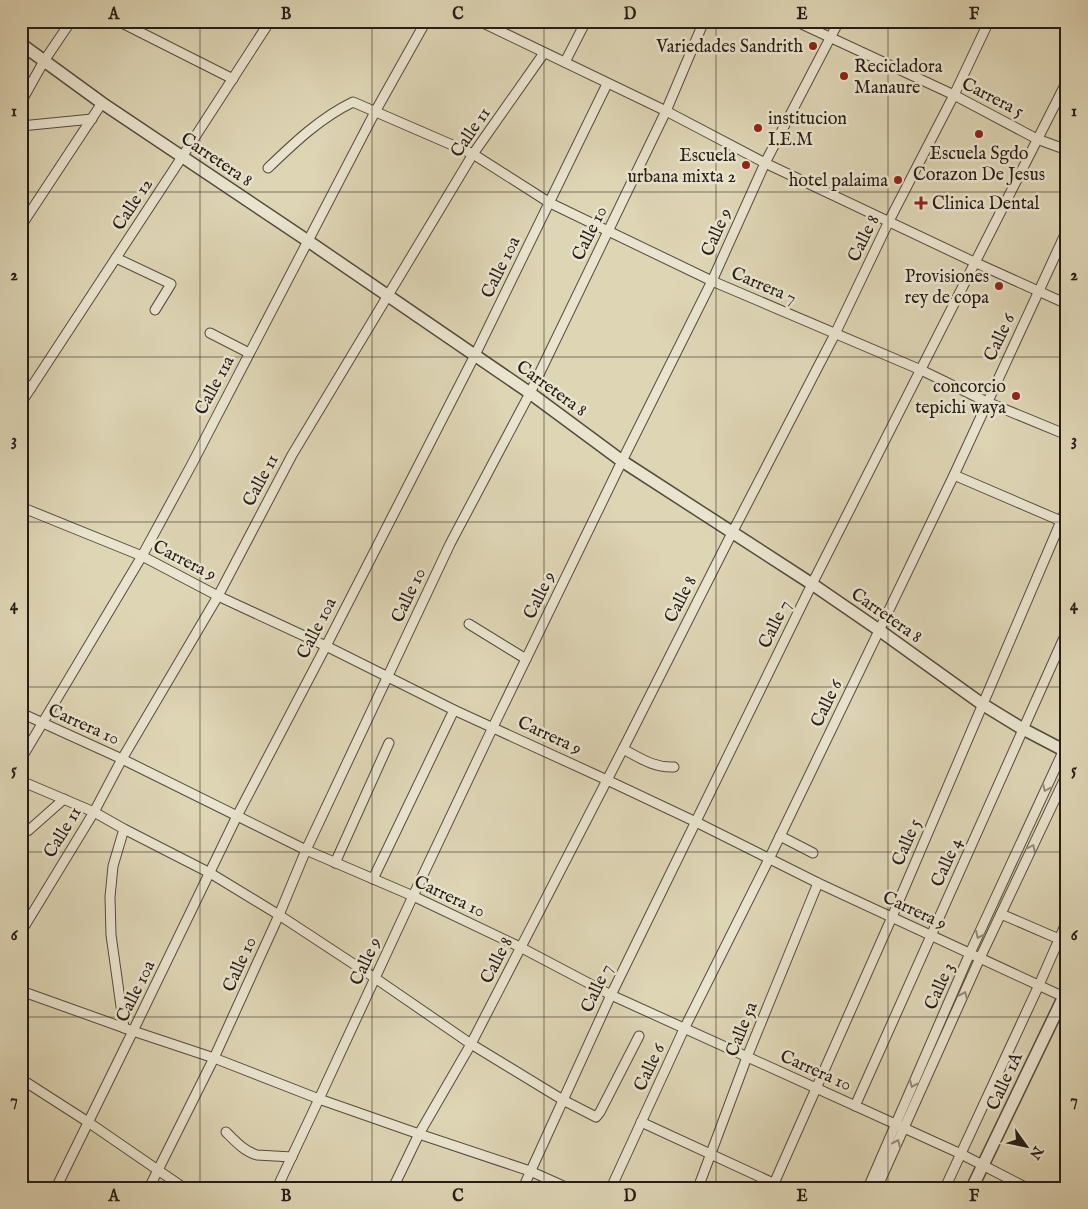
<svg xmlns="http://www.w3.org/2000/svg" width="1088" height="1209" font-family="'IM FELL English',serif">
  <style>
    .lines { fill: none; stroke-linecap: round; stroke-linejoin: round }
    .minor-casing { stroke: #554c3d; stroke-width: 11 }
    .tertiary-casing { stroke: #554c3d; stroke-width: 14 }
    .minor { stroke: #eae4cf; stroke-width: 9 }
    .tertiary { stroke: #eae4cf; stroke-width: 11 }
    .oneway { stroke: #928b7b }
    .grid { fill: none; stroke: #271e15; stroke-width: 1; stroke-opacity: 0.55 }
    .poi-dot { fill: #8f2418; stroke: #eae4cf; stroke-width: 2 }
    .labels { text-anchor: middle; stroke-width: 5; stroke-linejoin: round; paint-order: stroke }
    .poi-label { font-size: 18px; fill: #271e15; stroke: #eae4cf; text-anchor: end }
    .street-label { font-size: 18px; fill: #271e15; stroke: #eae4cf }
    .neatline { fill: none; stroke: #271e15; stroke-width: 2 }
    .grid-label { font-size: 16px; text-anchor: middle; font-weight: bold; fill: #271e15 }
  </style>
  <rect width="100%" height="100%" fill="#ded5b5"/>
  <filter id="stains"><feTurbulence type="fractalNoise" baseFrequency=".004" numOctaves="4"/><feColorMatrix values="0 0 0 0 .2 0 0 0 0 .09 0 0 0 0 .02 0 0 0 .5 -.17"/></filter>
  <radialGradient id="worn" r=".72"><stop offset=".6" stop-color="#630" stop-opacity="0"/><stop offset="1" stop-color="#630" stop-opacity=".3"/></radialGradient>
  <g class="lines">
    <defs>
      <g id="minor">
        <polyline points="118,21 233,79"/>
        <polyline points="479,21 666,111 765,163 974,262 1067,304"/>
        <polyline points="795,21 954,95 1037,139 1067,150"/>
        <polyline points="565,62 586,21"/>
        <polyline points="21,102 44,61 71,21"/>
        <polyline points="21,126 92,119"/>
        <path d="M 268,168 C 294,143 320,118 353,102 L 473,154 L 550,203 L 712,281 L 921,370 L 987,402 L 1067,435"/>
        <polyline points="21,226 102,103"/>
        <polyline points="116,258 171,284 155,310"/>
        <polyline points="210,333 249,353"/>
        <polyline points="21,381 31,388"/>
        <polyline points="21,403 182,157 270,21"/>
        <polyline points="954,475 1061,521"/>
        <polyline points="21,507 142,556 218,596 326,646 454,710 607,780 696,822 818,883 1064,997"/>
        <polyline points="469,624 526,659"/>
        <polyline points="21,713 122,759 306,850 413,896 520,947 611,995 904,1128 961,1154 1027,1188"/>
        <path d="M 623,749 C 640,758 654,768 674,767"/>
        <polyline points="21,759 142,556 193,462 375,112 426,21"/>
        <polyline points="21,781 94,812 124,829 210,873 279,915 375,978 471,1044 563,1100 596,1117 600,1112 639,1036"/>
        <polyline points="124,829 113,866 110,897 111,935 124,1028"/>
        <polyline points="21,834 29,830 64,799"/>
        <polyline points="780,836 813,853"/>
        <polyline points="335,863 389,743"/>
        <polyline points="373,879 454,710"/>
        <polyline points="1001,914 1059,939"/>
        <polyline points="21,932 94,812 122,759 218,596 292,455 473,154 544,53"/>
        <polyline points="21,991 133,1031 214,1058 319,1099 419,1134 530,1171 568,1188"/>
        <polyline points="21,1079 88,1122 184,1188"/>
        <polyline points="855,1106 1067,631"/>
        <polyline points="641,1122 784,1188"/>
        <path d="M 226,1132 C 236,1142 244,1151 257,1155 L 292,1157"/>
        <polyline points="21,1182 31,1188"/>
        <polyline points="56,1188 133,1031 237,816 326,646 475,355 607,84"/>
        <polyline points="149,1188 214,1058 279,915 306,850 450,544 530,393 666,111 704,21"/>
        <polyline points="277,1188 319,1099 413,896 493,727 622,461 712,281 765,163 839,21"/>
        <polyline points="393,1188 419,1134 471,1044 623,749 732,533 835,334 889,221 954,95 989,21"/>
        <polyline points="523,1188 611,995 812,584 1067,81"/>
        <polyline points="611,1188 684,1029 769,859 954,475 1067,230"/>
        <polyline points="698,1188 747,1057 818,883"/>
        <polyline points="772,1188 892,917 1067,507"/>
        <polyline points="868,1188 970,953 1067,743"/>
        <polyline points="877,1188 980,958 1067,774"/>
        <polyline points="945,1188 1039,985 1067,921"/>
      </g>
      <g id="tertiary">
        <polyline points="21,44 102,103 308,241 530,393 622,461 812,584 879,630 982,704 1023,729 1067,752"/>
        <polyline points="972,1188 1067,990"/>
      </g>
    </defs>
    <use href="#minor" class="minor-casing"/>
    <use href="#tertiary" class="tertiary-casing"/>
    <use href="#minor" class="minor"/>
    <use href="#tertiary" class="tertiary"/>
  </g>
  <defs><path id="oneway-chevron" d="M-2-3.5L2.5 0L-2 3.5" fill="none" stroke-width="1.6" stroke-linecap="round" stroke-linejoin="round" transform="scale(1.25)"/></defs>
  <g class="oneway">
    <use href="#oneway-chevron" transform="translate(1046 788) rotate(115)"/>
    <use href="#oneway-chevron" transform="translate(1032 848) rotate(-65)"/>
    <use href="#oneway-chevron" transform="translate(979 935) rotate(115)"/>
    <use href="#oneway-chevron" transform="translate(964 995) rotate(-66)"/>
    <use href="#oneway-chevron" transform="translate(913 1084) rotate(114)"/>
    <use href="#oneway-chevron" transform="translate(897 1143) rotate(-65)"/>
  </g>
  <path class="grid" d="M 200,21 L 200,1188M 372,21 L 372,1188M 544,21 L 544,1188M 716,21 L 716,1188M 888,21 L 888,1188M 21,192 L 1067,192M 21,357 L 1067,357M 21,522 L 1067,522M 21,687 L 1067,687M 21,852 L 1067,852M 21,1017 L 1067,1017"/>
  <g class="poi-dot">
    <circle cx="813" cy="46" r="5"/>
    <circle cx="844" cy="76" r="5"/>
    <circle cx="758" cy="128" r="5"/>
    <circle cx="979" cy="134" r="5"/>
    <circle cx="746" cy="165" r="5"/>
    <circle cx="898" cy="180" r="5"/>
    <path d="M918.5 195.5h5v5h5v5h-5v5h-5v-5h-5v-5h5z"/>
    <circle cx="999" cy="286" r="5"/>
    <circle cx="1016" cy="396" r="5"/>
  </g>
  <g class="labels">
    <g class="poi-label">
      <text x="803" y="52">Variedades Sandrith</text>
      <text x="854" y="72" text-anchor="start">Recicladora<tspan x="854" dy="21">Manaure</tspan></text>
      <text x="768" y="124" text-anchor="start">institucion<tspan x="768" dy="21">I.E.M</tspan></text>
      <text x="979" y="159" text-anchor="middle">Escuela Sgdo<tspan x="979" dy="21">Corazon De Jesus</tspan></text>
      <text x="736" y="161">Escuela<tspan x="736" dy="21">urbana mixta 2</tspan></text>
      <text x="888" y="186">hotel palaima</text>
      <text x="932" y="209" text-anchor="start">Clinica Dental</text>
      <text x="989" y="282">Provisiones<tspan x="989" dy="21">rey de copa</tspan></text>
      <text x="1006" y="392">concorcio<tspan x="1006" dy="21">tepichi waya</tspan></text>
    </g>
    <g class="street-label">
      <text transform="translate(993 97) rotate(27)" y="6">Carrera 5</text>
      <text transform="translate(470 132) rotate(-56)" y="6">Calle 11</text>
      <text transform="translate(217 159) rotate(34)" y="6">Carretera 8</text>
      <text transform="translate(132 204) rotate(-57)" y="6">Calle 12</text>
      <text transform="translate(716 232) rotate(-66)" y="6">Calle 9</text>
      <text transform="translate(589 233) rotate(-64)" y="6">Calle 10</text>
      <text transform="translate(863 238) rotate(-64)" y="6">Calle 8</text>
      <text transform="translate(500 267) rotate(-64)" y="6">Calle 10a</text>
      <text transform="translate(764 285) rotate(23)" y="6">Carrera 7</text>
      <text transform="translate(999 337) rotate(-65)" y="6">Calle 6</text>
      <text transform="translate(214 385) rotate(-62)" y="6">Calle 11a</text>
      <text transform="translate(552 388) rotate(36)" y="6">Carretera 8</text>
      <text transform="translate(260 480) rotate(-62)" y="6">Calle 11</text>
      <text transform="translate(185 560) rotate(27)" y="6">Carrera 9</text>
      <text transform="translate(408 595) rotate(-65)" y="6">Calle 10</text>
      <text transform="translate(539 595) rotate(-64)" y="6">Calle 9</text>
      <text transform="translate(680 599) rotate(-63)" y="6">Calle 8</text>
      <text transform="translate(887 615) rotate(35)" y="6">Carretera 8</text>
      <text transform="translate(774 624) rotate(-64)" y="6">Calle 7</text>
      <text transform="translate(316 628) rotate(-63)" y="6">Calle 10a</text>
      <text transform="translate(826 703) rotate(-64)" y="6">Calle 6</text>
      <text transform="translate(84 724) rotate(24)" y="6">Carrera 10</text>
      <text transform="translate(550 735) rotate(25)" y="6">Carrera 9</text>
      <text transform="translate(62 832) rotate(-59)" y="6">Calle 11</text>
      <text transform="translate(906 842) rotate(-67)" y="6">Calle 5</text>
      <text transform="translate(946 862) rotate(-66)" y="6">Calle 4</text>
      <text transform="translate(450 896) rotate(25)" y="6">Carrera 10</text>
      <text transform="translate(915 910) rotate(25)" y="6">Carrera 9</text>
      <text transform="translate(496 960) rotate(-63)" y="6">Calle 8</text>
      <text transform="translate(365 961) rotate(-65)" y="6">Calle 9</text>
      <text transform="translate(239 964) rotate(-66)" y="6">Calle 10</text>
      <text transform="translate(939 986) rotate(-66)" y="6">Calle 3</text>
      <text transform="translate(596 988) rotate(-65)" y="6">Calle 7</text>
      <text transform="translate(135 991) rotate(-64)" y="6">Calle 10a</text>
      <text transform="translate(741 1029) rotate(-68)" y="6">Calle 5a</text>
      <text transform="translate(649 1067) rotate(-65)" y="6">Calle 6</text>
      <text transform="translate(816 1070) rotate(24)" y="6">Carrera 10</text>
      <text transform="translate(1004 1081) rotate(-65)" y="6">Calle 1A</text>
    </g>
  </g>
  <rect width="1088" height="1209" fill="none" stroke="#ded5b5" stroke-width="55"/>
  <g transform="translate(1026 1146) rotate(123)" stroke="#eae4cf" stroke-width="4" paint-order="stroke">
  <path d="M0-4L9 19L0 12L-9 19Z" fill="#271e15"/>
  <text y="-8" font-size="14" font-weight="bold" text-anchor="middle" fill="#271e15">N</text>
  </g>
  <rect x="28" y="28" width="1032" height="1154" class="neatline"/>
  <g class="grid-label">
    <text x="114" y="19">A</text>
    <text x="286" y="19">B</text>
    <text x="458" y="19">C</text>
    <text x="630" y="19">D</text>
    <text x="802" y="19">E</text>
    <text x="974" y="19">F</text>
    <text x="14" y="116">1</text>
    <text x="1074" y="116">1</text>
    <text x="14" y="280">2</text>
    <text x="1074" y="280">2</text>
    <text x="14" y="445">3</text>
    <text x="1074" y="445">3</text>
    <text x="14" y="610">4</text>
    <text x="1074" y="610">4</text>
    <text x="14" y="775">5</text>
    <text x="1074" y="775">5</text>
    <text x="14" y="940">6</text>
    <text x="1074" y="940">6</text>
    <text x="14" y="1105">7</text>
    <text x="1074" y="1105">7</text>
    <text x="114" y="1201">A</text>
    <text x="286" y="1201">B</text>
    <text x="458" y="1201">C</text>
    <text x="630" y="1201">D</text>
    <text x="802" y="1201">E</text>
    <text x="974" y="1201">F</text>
  </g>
  <rect width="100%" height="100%" filter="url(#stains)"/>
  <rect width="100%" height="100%" fill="url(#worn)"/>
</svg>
